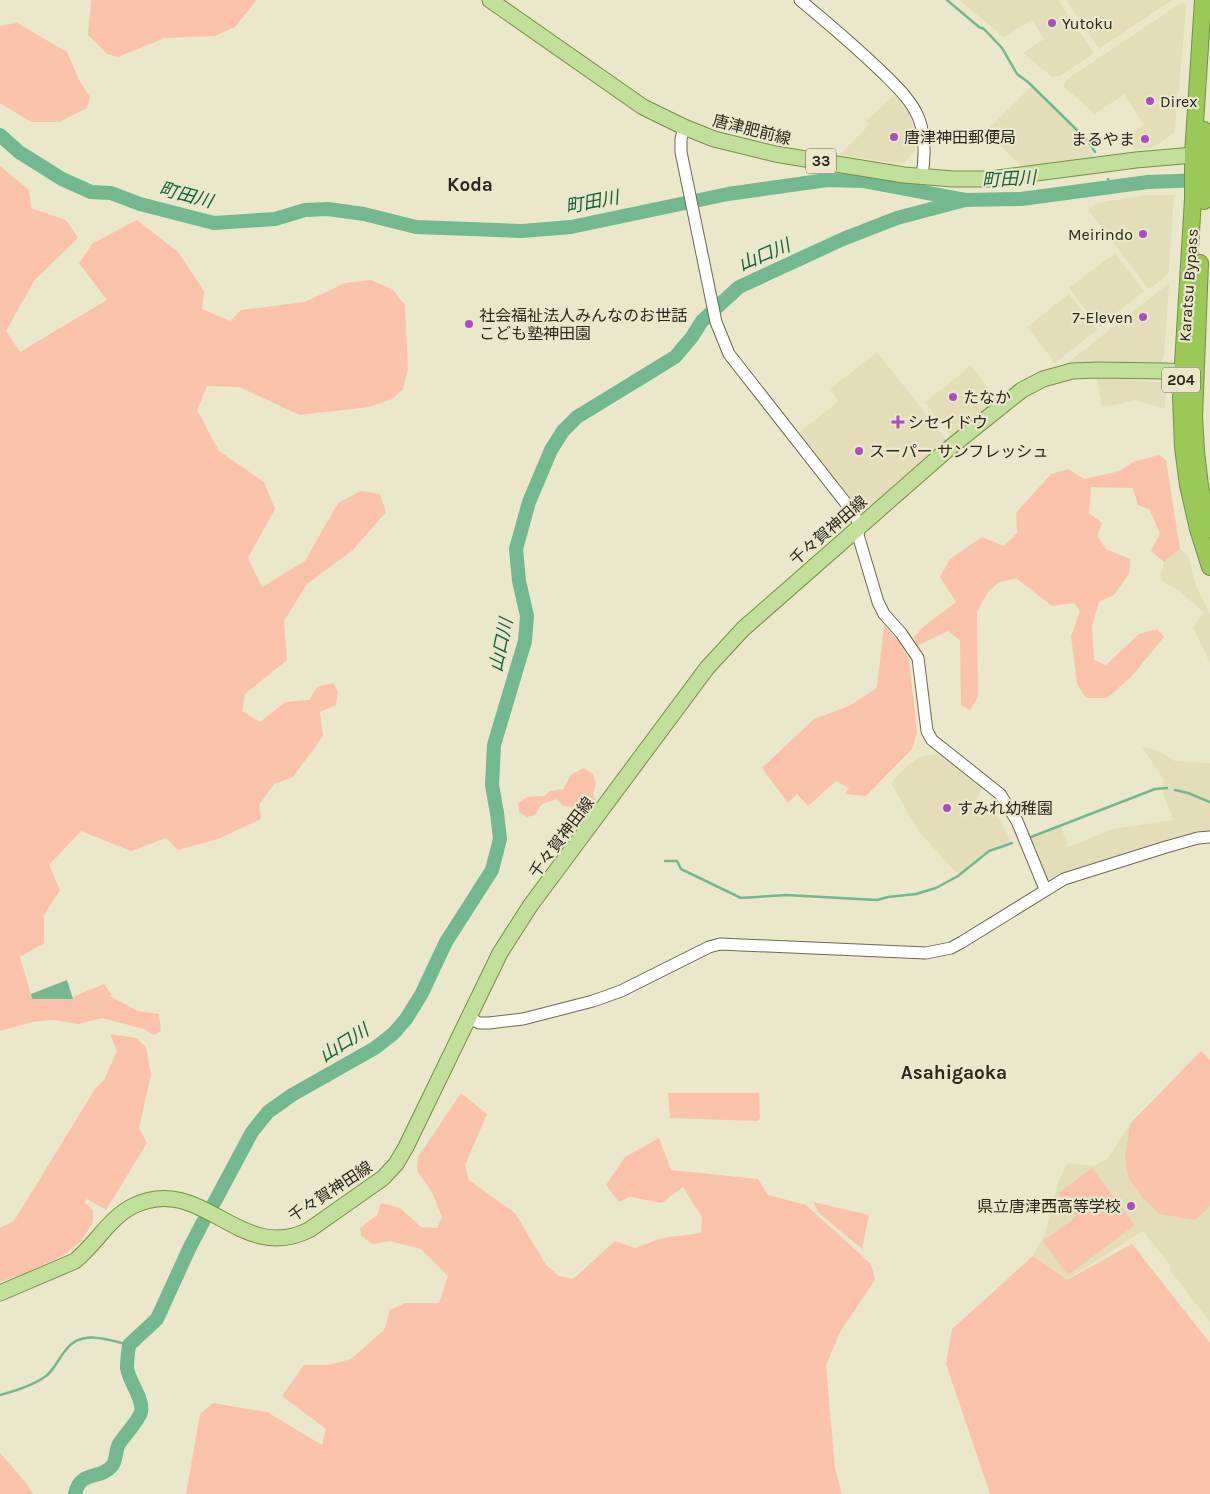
<svg xmlns="http://www.w3.org/2000/svg" width="1210" height="1494" font-family="Karla,'Noto Sans JP',sans-serif">
  <style>
    .built { fill: #e3deb9 }
    .green { fill: #fac2ab }
    .water { fill: #73b88e }
    .lines { fill: none; stroke-linecap: round; stroke-linejoin: round }
    .stream { stroke: #73b88e; stroke-width: 2.5 }
    .river { stroke: #73b88e; stroke-width: 14 }
    .minor-casing { stroke: #6c684e; stroke-width: 13 }
    .major-casing { stroke: #739144; stroke-width: 17 }
    .highway-casing { stroke: #739144; stroke-width: 18 }
    .minor { stroke: #fff; stroke-width: 11 }
    .major { stroke: #c2df9b; stroke-width: 15 }
    .highway { stroke: #9ac959; stroke-width: 16 }
    .poi-dot { fill: #a74fbb; stroke: #ebe7ca; stroke-width: 2 }
    .labels { text-anchor: middle; stroke-width: 4.5; stroke-linejoin: round; paint-order: stroke }
    .shield { fill: #ebe7ca; stroke: #646151; stroke-width: 1 }
    .shield-label { font-size: 15px; font-weight: bold; fill: #2a281d }
    .poi-label { font-size: 16px; fill: #2a281d; stroke: #ebe7ca; text-anchor: start }
    .street-label { font-size: 16px; fill: #2a281d; stroke: #ebe7ca }
    .water-label { font-size: 18px; font-style: italic; fill: #10623b; stroke: #ebe7ca }
    .quarter-label { font-size: 19px; font-weight: bold; fill: #2a281d; stroke: #ebe7ca }
  </style>
  <rect width="100%" height="100%" fill="#ebe7ca"/>
  <g class="built">
    <polygon points="959,0 1058,0 1094,53 1060,76 1052,77 1023,53 1044,39 1032,20 1004,37"/>
    <polygon points="1066,0 1172,0 1099,49"/>
    <polygon points="1183,2 1186,8 1179,90 1177,93 1175,132 1152,148 1136,150 1122,139 1144,125 1124,94 1095,114 1063,86 1066,80"/>
    <polygon points="1031,87 1084,140 1094,157 1022,167 986,131"/>
    <polygon points="895,95 908,109 915,133 915,151 903,164 839,155 869,125 866,121"/>
    <polygon points="1148,195 1174,195 1169,271 1167,275 1149,289 1088,210 1097,203"/>
    <polygon points="1115,253 1144,291 1099,327 1069,288"/>
    <polygon points="1169,283 1164,357 1160,362 1087,363 1065,365"/>
    <polygon points="1069,294 1097,330 1055,363 1027,327"/>
    <polygon points="877,352 948,442 871,506 854,503 797,434 839,401 830,389"/>
    <polygon points="971,366 998,401 951,437 925,402"/>
    <polygon points="1097,378 1160,382 1166,387 1165,409 1134,400 1116,405 1102,407"/>
    <polygon points="1180,549 1188,556 1195,583 1210,614 1210,663 1193,627 1204,613 1179,590 1165,583 1160,578 1164,562"/>
    <polygon points="1142,747 1157,750 1175,761 1210,763 1210,832 1199,832 1060,873 1051,879 1045,878 1030,839 1061,827 1068,847 1113,829 1173,820 1162,790 1164,780"/>
    <polygon points="937,754 982,786 977,799 998,817 1011,841 988,849 958,874 919,832 891,783 907,766 920,757"/>
    <polygon points="1201,1051 1210,1060 1210,1322 1170,1270 1170,1265 1143,1231 1066,1280 1033,1256 1045,1234 1058,1183 1067,1163 1095,1166 1108,1158 1130,1124"/>
  </g>
  <g class="green">
    <polygon points="91,0 257,0 235,27 215,36 165,38 118,57 107,54 88,35"/>
    <polygon points="17,23 67,52 79,80 90,97 87,108 59,122 31,122 0,103 0,26"/>
    <polygon points="0,166 29,190 31,208 66,220 78,238 34,281 6,331 20,352 107,300 79,263 93,243 137,220 178,252 204,291 202,309 230,321 241,310 305,302 345,283 371,280 392,289 405,305 408,369 403,389 392,399 369,407 300,415 239,387 207,386 197,410 219,451 264,482 275,509 248,558 262,587 305,561 338,503 361,491 380,494 386,512 353,550 307,584 284,621 287,660 245,694 242,711 260,722 285,702 309,700 317,687 333,683 338,691 336,705 320,712 323,736 293,777 274,784 259,805 261,819 218,839 178,850 166,838 131,851 81,831 49,865 60,890 44,915 44,943 20,957 32,998 73,999 75,996 104,984 112,995 110,996 138,1011 159,1014 161,1031 154,1035 144,1029 102,1018 78,1024 53,1020 32,1022 0,1031"/>
    <polygon points="1159,455 1166,460 1180,549 1164,562 1151,551 1160,534 1150,510 1138,505 1133,488 1091,487 1089,513 1102,523 1097,536 1106,549 1130,559 1129,574 1114,595 1099,602 1092,626 1094,660 1106,665 1139,634 1157,629 1164,637 1131,677 1107,698 1088,698 1083,694 1077,683 1071,636 1080,611 1074,603 1052,606 1016,578 998,583 988,592 977,612 978,697 970,710 961,705 960,640 948,631 917,646 914,637 923,627 956,602 940,577 950,559 982,537 1004,546 1017,533 1016,513 1051,474 1068,469 1084,479 1120,471 1133,462"/>
    <polygon points="884,625 900,643 909,660 917,733 912,749 866,796 845,794 849,788 836,781 808,806 797,794 788,803 762,768 814,719 849,706 877,688"/>
    <polygon points="583,768 592,773 596,783 593,794 596,801 590,810 585,813 578,808 563,806 557,799 542,804 535,815 527,817 519,812 518,803 527,797 544,796 550,791 563,789 571,775"/>
    <polygon points="110,1034 136,1038 146,1047 151,1075 139,1128 147,1143 106,1210 87,1199 84,1202 93,1210 93,1222 82,1240 64,1255 25,1273 0,1282 0,1228 14,1221 95,1089 104,1080 117,1051"/>
    <polygon points="1201,1051 1210,1060 1210,1206 1195,1220 1160,1214 1142,1197 1128,1177 1125,1157 1130,1124"/>
    <polygon points="461,1093 487,1114 465,1165 469,1180 515,1213 546,1265 559,1276 573,1279 615,1241 635,1248 662,1238 701,1233 702,1217 683,1187 662,1203 630,1197 619,1202 606,1185 625,1157 659,1138 671,1170 758,1179 768,1195 806,1205 871,1264 875,1280 840,1332 826,1366 835,1468 842,1494 186,1494 200,1414 213,1403 267,1412 322,1445 326,1429 282,1396 304,1365 328,1365 351,1359 384,1330 390,1310 405,1303 439,1303 448,1276 421,1249 390,1241 373,1244 361,1236 360,1228 377,1215 381,1203 400,1208 421,1227 437,1228 442,1217 432,1192 417,1171 418,1157"/>
    <polygon points="668,1093 759,1093 760,1118 758,1121 670,1118"/>
    <polygon points="1092,1168 1135,1225 1068,1275 1043,1241 1076,1217 1058,1193"/>
    <polygon points="813,1202 869,1215 862,1249 819,1213"/>
    <polygon points="1132,1244 1210,1343 1210,1494 990,1494 946,1364 952,1329 1033,1256 1067,1280"/>
    <polygon points="0,1453 25,1482 33,1494 0,1494"/>
  </g>
  <polygon class="water" points="67,980 73,999 32,999 31,994"/>
  <g class="lines">
    <g class="stream">
      <polyline points="947,0 979,27 984,29 1002,48 1017,74 1028,82 1088,141 1095,152"/>
      <polyline points="1108,179 1112,187"/>
      <polyline points="1175,790 1188,793 1210,802"/>
      <polyline points="1031,837 1155,789 1167,788"/>
      <polyline points="665,861 677,861 681,869 741,898 786,895 877,900 888,897 916,894 936,888 958,876 989,851 1012,843"/>
      <path d="M 0,1395 C 15,1391 34,1385 46,1376 C 54,1370 59,1358 65,1351 C 80,1329 107,1339 129,1345"/>
    </g>
    <g class="river">
      <polyline points="0,135 19,152 62,179 91,192 111,193 140,204 214,223 275,219 305,210 328,209 364,214 416,227 522,231 571,227 728,194 827,180 864,181 965,200 1021,199 1148,182 1202,180"/>
      <polyline points="214,1203 252,1132 268,1112 292,1095 375,1048 394,1033 406,1019 421,995 446,942 492,870 500,839 497,813 492,785 494,745 525,641 527,616 519,581 516,549 529,502 551,450 563,431 577,417 675,357 692,337 702,321 739,287 843,239 897,218 965,200"/>
      <path d="M 75,1494 C 80,1470 100,1480 112,1466 C 117,1460 115,1451 119,1444 C 124,1436 139,1420 141,1412 C 144,1399 129,1382 127,1368 C 127,1361 128,1352 129,1345 L 157,1319 L 189,1249 L 203,1222"/>
    </g>
    <defs>
      <g id="minor">
        <path d="M 800,0 C 829,24 857,48 884,74 C 898,88 912,101 919,119 C 926,138 925,157 922,176"/>
        <polyline points="684,127 681,139 681,152 716,322 729,354 852,511 860,526 858,535 878,602 884,614 901,633 918,658 927,731 932,740 1000,794 1017,821 1045,889"/>
        <polyline points="468,1017 479,1023 489,1023 523,1019 593,1001 621,991 709,947 720,944 926,953 951,948 962,942 1064,879 1166,847 1198,838 1210,837"/>
      </g>
      <g id="major">
        <polyline points="490,0 643,107 684,127 714,139 775,154 904,175 953,179 990,179 1136,160 1205,154"/>
        <path d="M 0,1293 L 75,1261 C 96,1244 109,1218 133,1206 C 202,1172 239,1265 309,1230 L 383,1178 L 396,1164 L 406,1147 L 500,953 L 530,906 L 707,668 L 743,629 L 947,450 L 1022,390 L 1043,379 L 1072,371 L 1097,370 L 1166,371 L 1182,372 L 1191,381"/>
      </g>
      <g id="highway">
        <polyline points="1203,0 1193,155 1193,199 1181,397 1183,447 1188,485 1198,529 1210,567"/>
        <polyline points="1204,201 1204,130"/>
        <polyline points="1200,263 1194,417 1196,451 1200,486 1210,529"/>
      </g>
    </defs>
    <use href="#minor" class="minor-casing"/>
    <use href="#major" class="major-casing"/>
    <use href="#highway" class="highway-casing"/>
    <use href="#minor" class="minor"/>
    <use href="#major" class="major"/>
    <use href="#highway" class="highway"/>
  </g>
  <g class="poi-dot">
    <circle cx="1052" cy="23" r="5"/>
    <circle cx="1150" cy="101" r="5"/>
    <circle cx="894" cy="137" r="5"/>
    <circle cx="1145" cy="139" r="5"/>
    <circle cx="1143" cy="234" r="5"/>
    <circle cx="1143" cy="317" r="5"/>
    <circle cx="469" cy="324" r="5"/>
    <circle cx="953" cy="397" r="5"/>
    <path d="M895.5 414.5h5v5h5v5h-5v5h-5v-5h-5v-5h5z"/>
    <circle cx="859" cy="451" r="5"/>
    <circle cx="947" cy="808" r="5"/>
    <circle cx="1131" cy="1206" r="5"/>
  </g>
  <g class="labels">
    <g class="shield">
      <rect x="806" y="148.5" width="30" height="25" rx="4"/>
      <rect x="1162" y="367.5" width="38" height="25" rx="4"/>
    </g>
    <g class="shield-label">
      <text x="821" y="166">33</text>
      <text x="1181" y="385">204</text>
    </g>
    <g class="poi-label">
      <text x="1062" y="29">Yutoku</text>
      <text x="1160" y="107">Direx</text>
      <text x="904" y="143">唐津神田郵便局</text>
      <text x="1135" y="145" text-anchor="end">まるやま</text>
      <text x="1133" y="240" text-anchor="end">Meirindo</text>
      <text x="479" y="321">社会福祉法人みんなのお世話<tspan x="479" dy="18">こども塾神田園</tspan></text>
      <text x="1133" y="323" text-anchor="end">7-Eleven</text>
      <text x="963" y="403">たなか</text>
      <text x="908" y="428">シセイドウ</text>
      <text x="869" y="457">スーパー サンフレッシュ</text>
      <text x="957" y="814">すみれ幼稚園</text>
      <text x="1121" y="1212" text-anchor="end">県立唐津西高等学校</text>
    </g>
    <g class="street-label">
      <text transform="translate(752 129) rotate(14)" y="6">唐津肥前線</text>
      <text transform="translate(1188 285) rotate(-86)" y="6">Karatsu Bypass</text>
      <text transform="translate(828 530) rotate(-41)" y="6">千々賀神田線</text>
      <text transform="translate(561 837) rotate(-53)" y="6">千々賀神田線</text>
      <text transform="translate(330 1191) rotate(-33)" y="6">千々賀神田線</text>
    </g>
    <g class="water-label">
      <text transform="translate(1009 179) rotate(-3)" y="6">町田川</text>
      <text transform="translate(186 195) rotate(15)" y="6">町田川</text>
      <text transform="translate(592 202) rotate(-11)" y="6">町田川</text>
      <text transform="translate(764 255) rotate(-23)" y="6">山口川</text>
      <text transform="translate(501 645) rotate(-78)" y="6">山口川</text>
      <text transform="translate(344 1043) rotate(-32)" y="6">山口川</text>
    </g>
    <g class="quarter-label">
      <text x="470" y="191">Koda</text>
      <text x="954" y="1079">Asahigaoka</text>
    </g>
  </g>
</svg>
